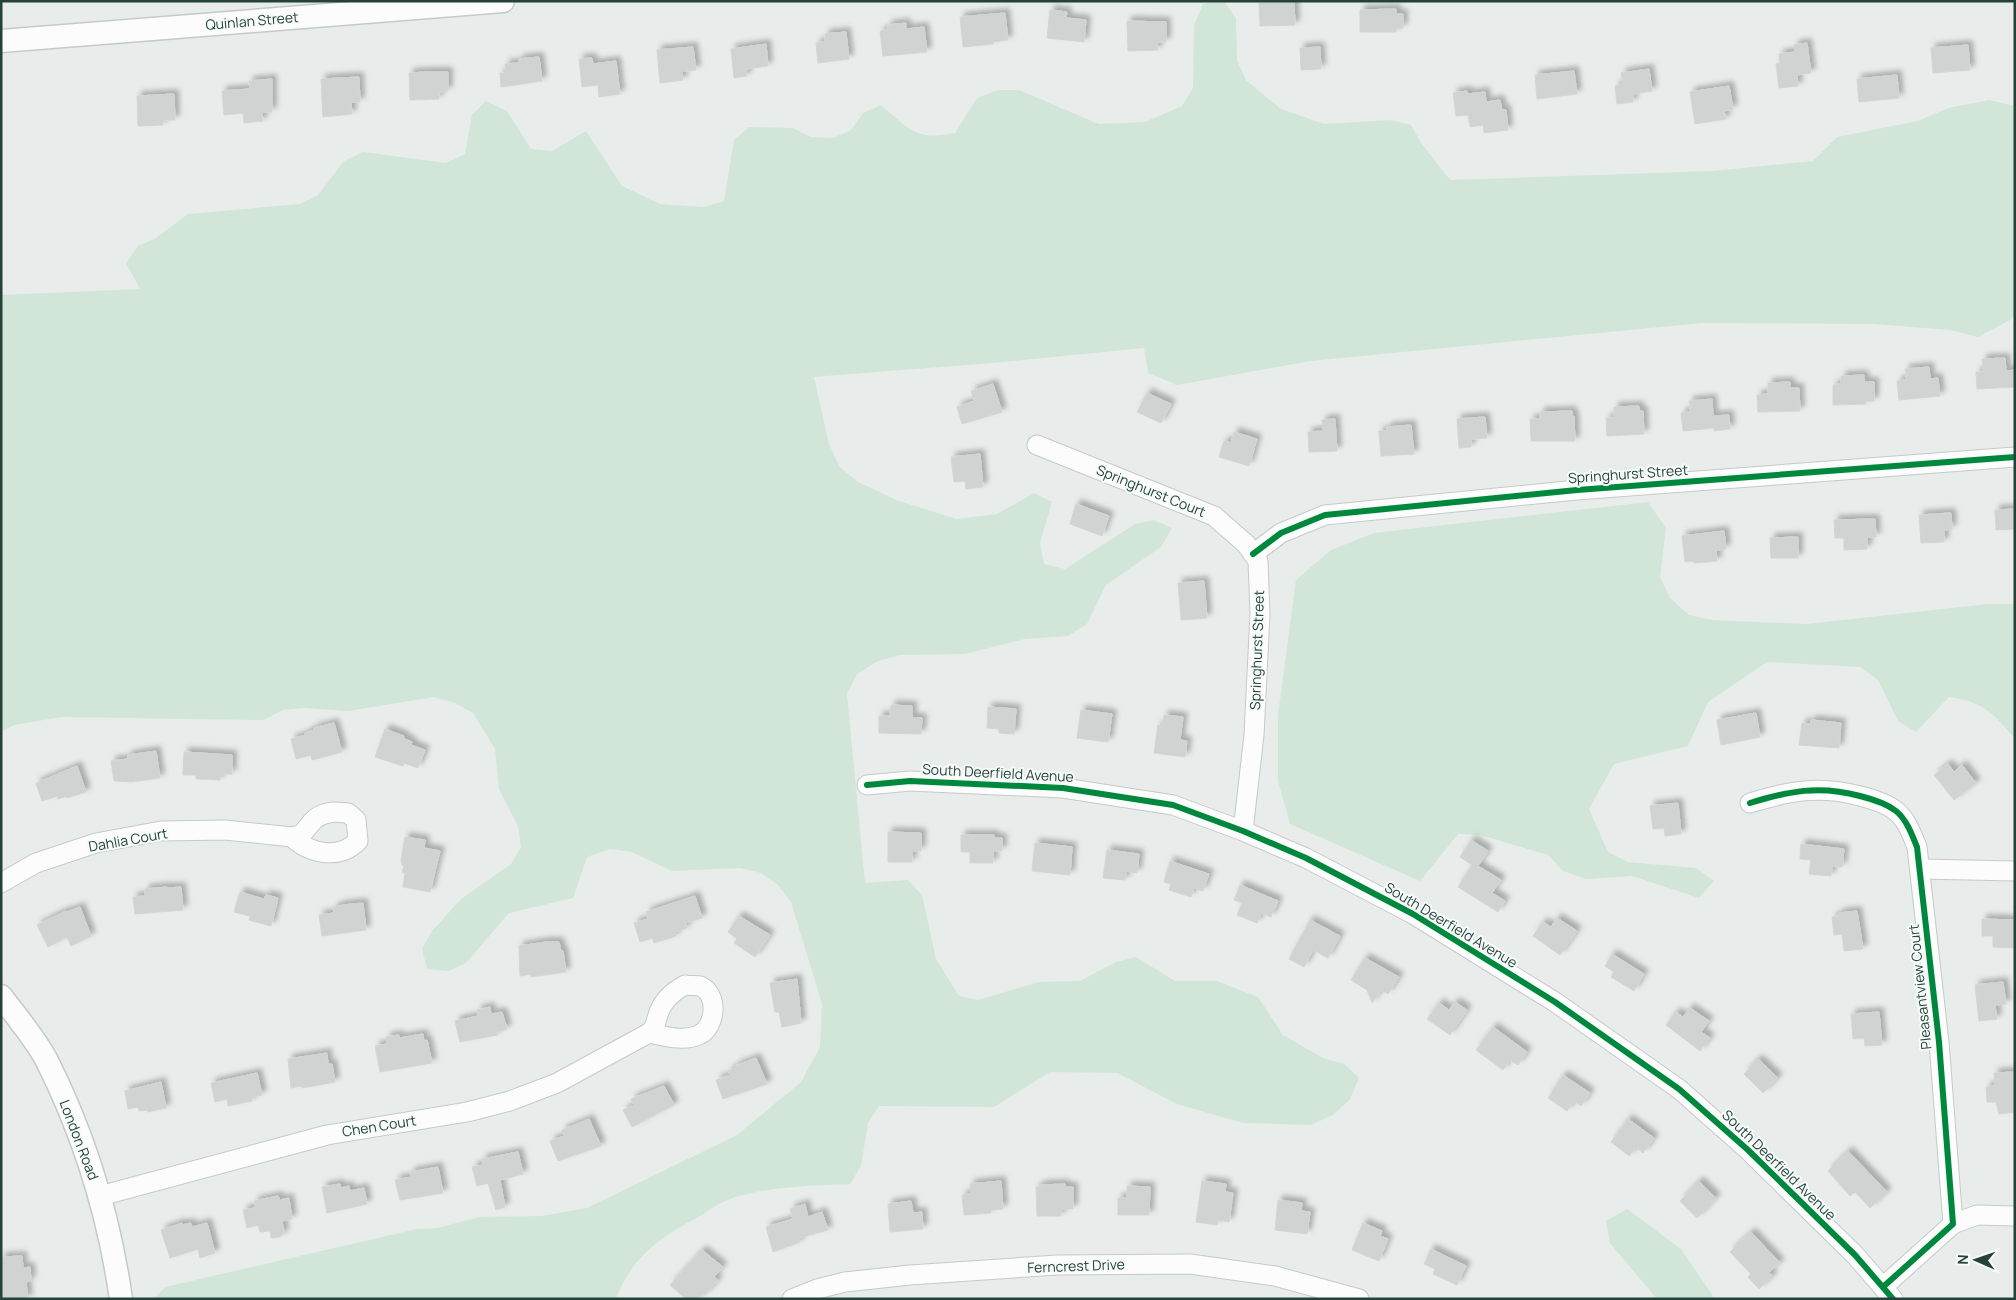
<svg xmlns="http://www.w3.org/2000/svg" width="2016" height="1300" font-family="Manrope,sans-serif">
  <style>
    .green { fill: #d1e6d8 }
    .building { fill: #cfd4d2; stroke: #d1d6d4; filter: url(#shadow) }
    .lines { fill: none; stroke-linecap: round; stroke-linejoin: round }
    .minor-casing { stroke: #c5cac8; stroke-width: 21 }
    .tertiary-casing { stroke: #c5cac8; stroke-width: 25 }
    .minor { stroke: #fcfcfc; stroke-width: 19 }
    .tertiary { stroke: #fcfcfc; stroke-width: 22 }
    .cycleway-casing { stroke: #f7fbf9; stroke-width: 9 }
    .cycleway { stroke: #00873e; stroke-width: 6 }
    .labels { text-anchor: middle; stroke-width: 4; stroke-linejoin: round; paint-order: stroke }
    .street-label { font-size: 14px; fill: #24423a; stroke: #f7fbf9 }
  </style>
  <defs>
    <filter id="shadow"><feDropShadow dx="4.5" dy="-4.5" stdDeviation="2.5" flood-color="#0004"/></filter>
  </defs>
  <rect width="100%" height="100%" fill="#e8edeb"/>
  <g class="green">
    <path d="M 1215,1 L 1224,1 L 1236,18 L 1237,60 L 1246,80 L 1281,109 L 1324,124 L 1391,120 L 1411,125 L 1422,144 L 1450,180 L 1712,171 L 1813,161 L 1837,137 L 1918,121 L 1948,108 L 1989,100 L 2015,106 L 2015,315 L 2010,320 L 1978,337 L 1950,330 L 1873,324 L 1702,323 L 1311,361 L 1177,385 L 1148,373 L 1144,348 L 992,363 L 814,377 L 829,444 L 840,467 L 858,482 L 896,500 L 957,519 L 997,514 L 1034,493 L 1052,502 L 1040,543 L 1044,564 L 1065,569 L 1135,524 L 1154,520 L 1172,528 L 1161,547 L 1106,585 L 1087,624 L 1068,636 L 1025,639 L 965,654 L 899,655 L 876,662 L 857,674 L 847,694 L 865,883 L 908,880 L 922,895 L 936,959 L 959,996 L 978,1000 L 1039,982 L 1080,981 L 1116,962 L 1136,957 L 1175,981 L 1217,981 L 1258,997 L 1283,1035 L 1323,1058 L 1344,1064 L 1359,1078 L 1350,1099 L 1333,1115 L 1311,1125 L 1243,1123 L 1177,1104 L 1117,1073 L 1050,1072 L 994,1107 L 879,1106 L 868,1123 L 861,1166 L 850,1184 C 810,1186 768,1186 730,1199 C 719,1203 709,1210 700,1216 C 661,1237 632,1256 616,1299 L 154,1299 L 165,1287 L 417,1229 L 438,1228 L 479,1217 L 542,1216 L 587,1208 L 737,1135 L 801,1082 L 820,1047 L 822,1004 L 791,902 L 778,885 L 761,873 L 740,868 L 672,871 L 632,852 L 610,849 L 587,857 L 573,898 L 509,913 L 467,962 L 449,971 L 427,969 L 422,949 L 432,931 L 461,899 L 511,864 L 521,847 L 518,826 L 499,789 L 495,749 L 473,713 L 455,703 L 434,697 L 348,711 L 305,708 L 283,710 L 263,720 L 61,717 L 14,725 L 1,732 L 1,295 L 140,289 L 126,263 L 138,246 L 156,238 L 188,214 L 300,204 L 318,195 L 344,161 L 363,152 L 446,163 L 465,154 L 472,115 L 486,101 L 507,111 L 531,149 L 552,151 L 586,131 L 622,186 L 660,204 L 704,207 L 724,201 L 734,140 L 749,127 L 793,128 L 811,137 L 833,138 L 851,130 L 863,113 L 881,105 C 909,129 915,141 955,133 L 977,98 L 998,90 L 1019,90 L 1099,124 L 1145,122 L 1182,106 L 1193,88 L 1194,25 L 1203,4 Z"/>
    <path d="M 1648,502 L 1666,528 L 1660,577 L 1670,598 L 1689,615 L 1712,620 L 1806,624 L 1988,604 L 2015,604 L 2015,739 C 1993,713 1984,702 1949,697 L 1916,732 L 1898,721 L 1878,680 L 1860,667 L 1767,662 L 1708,702 L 1688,746 L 1614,764 L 1589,809 L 1608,852 L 1628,862 L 1696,868 L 1714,881 L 1699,898 L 1632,876 L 1586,879 L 1563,871 L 1548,855 L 1480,835 L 1458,834 L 1420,881 L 1290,824 L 1278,781 L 1278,715 L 1296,580 L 1331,550 L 1374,533 Z"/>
    <polygon points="1627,1209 1681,1249 1715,1299 1657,1299 1610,1243 1606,1221"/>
  </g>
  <g class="building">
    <polygon points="1294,2 1295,25 1260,26 1259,3"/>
    <polygon points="1396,9 1396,14 1403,14 1403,28 1396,28 1396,32 1360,32 1360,10"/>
    <polygon points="1050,10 1067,12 1066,18 1086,20 1084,42 1047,38"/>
    <polygon points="1005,13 1008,40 993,42 993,44 963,47 960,17"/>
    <polygon points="1127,21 1166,22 1166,42 1157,42 1158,50 1128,51"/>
    <polygon points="906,23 906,29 924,27 927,52 883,56 880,31 888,30 888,25"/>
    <polygon points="846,32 849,59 818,63 816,43 825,42 825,34"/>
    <polygon points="1807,43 1811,73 1797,75 1798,86 1779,88 1776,64 1780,63 1779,54 1795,52 1794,45"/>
    <polygon points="766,44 768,66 746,69 747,76 734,78 731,49"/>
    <polygon points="1968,45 1970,70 1933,73 1931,48"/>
    <polygon points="693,47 696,70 682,71 683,80 660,83 657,50"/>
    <polygon points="1320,47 1321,69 1301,70 1300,48"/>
    <polygon points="539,57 542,81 501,87 500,73 506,73 505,64 519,63 519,59"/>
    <polygon points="592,58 593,64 616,61 620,94 599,97 598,85 582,87 579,59"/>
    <polygon points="1649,69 1652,91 1633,94 1633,102 1617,104 1615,86 1623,84 1621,73"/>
    <polygon points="1574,71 1577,94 1537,99 1535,75"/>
    <polygon points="426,72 448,72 448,91 439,92 439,99 410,100 409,73"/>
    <polygon points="1897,75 1899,98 1859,102 1857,79"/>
    <polygon points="359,77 360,102 351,102 352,114 323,117 321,79"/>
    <polygon points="272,79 272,112 262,112 263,121 244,123 243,113 224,115 222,91 250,89 249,81"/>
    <polygon points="1729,86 1733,109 1724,111 1726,119 1695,124 1690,92"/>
    <polygon points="1467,91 1468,94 1485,92 1486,102 1500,100 1502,110 1506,110 1508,130 1484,133 1483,125 1470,127 1468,115 1456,116 1453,93"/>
    <polygon points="174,94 175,120 163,120 163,125 138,126 137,96"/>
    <polygon points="2005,358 2006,371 2015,370 2015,387 1977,389 1976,372 1983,372 1982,359"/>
    <polygon points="1929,367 1930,379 1938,378 1940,396 1899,400 1897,381 1906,380 1905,369"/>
    <polygon points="1864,375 1864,382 1874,382 1874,401 1866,401 1866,404 1833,405 1833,385 1841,384 1841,376"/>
    <polygon points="1790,382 1790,388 1799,388 1800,411 1758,412 1757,395 1768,394 1768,383"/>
    <polygon points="993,384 1002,412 962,424 957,407 974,401 971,391"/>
    <polygon points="1147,393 1171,404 1161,423 1137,412"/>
    <polygon points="1712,399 1713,416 1729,415 1730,429 1714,431 1714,428 1683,431 1681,413 1690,412 1689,401"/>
    <polygon points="1639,406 1639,411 1643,411 1644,434 1607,436 1606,418 1614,418 1614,407"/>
    <polygon points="1572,411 1572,416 1574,416 1575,441 1531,441 1530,419 1540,419 1540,412"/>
    <polygon points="1485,417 1487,438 1471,439 1471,447 1459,448 1457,419"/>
    <polygon points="1335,419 1337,451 1309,452 1308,432 1323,431 1322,420"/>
    <polygon points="1411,425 1414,454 1381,456 1379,431 1387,431 1387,427"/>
    <polygon points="1234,432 1257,439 1249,466 1219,457 1224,441 1231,443"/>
    <polygon points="980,454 983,487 966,489 965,481 954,482 951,457"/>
    <polygon points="1076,504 1109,516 1102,536 1070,524"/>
    <polygon points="2015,509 2015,529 1996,530 1995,510"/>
    <polygon points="1951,513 1952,529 1944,530 1944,542 1921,543 1919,515"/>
    <polygon points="1875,519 1876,537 1867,537 1867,549 1844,550 1844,538 1835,538 1834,520"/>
    <polygon points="1724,531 1726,549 1716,550 1717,561 1694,563 1694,561 1685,562 1682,536"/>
    <polygon points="1798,537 1798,558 1771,558 1770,538"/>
    <polygon points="1204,581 1207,618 1181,620 1178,583"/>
    <polygon points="891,705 912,706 912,718 922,718 921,734 879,733 879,716 890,716"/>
    <polygon points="988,707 1016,709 1014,734 999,733 999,729 987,728"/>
    <polygon points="1081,710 1112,714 1108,742 1077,738"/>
    <polygon points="1756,713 1760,737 1721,745 1717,720"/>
    <polygon points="1164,715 1183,717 1180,740 1187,741 1185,757 1154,753 1158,725 1163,726"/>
    <polygon points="1811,720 1841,723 1839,748 1799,745 1802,723 1811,724"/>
    <polygon points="334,723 342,752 312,760 311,755 296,759 291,739 306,735 305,733 314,730 314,728"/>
    <polygon points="385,729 404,736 403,738 412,742 411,745 425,750 418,768 404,763 403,766 375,757"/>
    <polygon points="156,751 160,778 131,782 114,781 111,761 128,759 128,755"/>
    <polygon points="184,752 232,755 232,774 220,774 220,780 196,779 196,775 183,775"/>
    <polygon points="1948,764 1954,772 1962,765 1976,783 1954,800 1934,775"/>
    <polygon points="77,766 86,792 67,798 67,796 58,799 57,796 42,801 36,783"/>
    <polygon points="1678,803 1681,834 1665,836 1664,828 1653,829 1650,806"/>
    <polygon points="888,832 921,833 921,851 912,851 912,862 888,862"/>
    <polygon points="961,835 994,835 994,838 1002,838 1002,851 993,851 993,863 970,863 970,852 961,852"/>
    <polygon points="405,837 425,840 424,848 440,851 430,892 403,887 405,873 402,872 404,866 402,865 401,860"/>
    <polygon points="1471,840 1488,851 1478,866 1501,880 1492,893 1505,901 1498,912 1458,887 1472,865 1460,857"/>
    <polygon points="1035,843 1072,847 1070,875 1032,871"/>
    <polygon points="1801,844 1844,849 1842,867 1832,866 1831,876 1809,874 1811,860 1800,859"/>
    <polygon points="1107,850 1139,854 1137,873 1126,871 1125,880 1103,878"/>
    <polygon points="1170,861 1209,874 1203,891 1194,888 1191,897 1169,890 1171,884 1164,882"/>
    <polygon points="1240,885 1278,901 1271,917 1261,913 1257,923 1237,915 1242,903 1234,900"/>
    <polygon points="167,887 168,888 181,887 183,910 135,914 133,897 145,896 145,889"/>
    <polygon points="240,892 264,899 266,895 278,898 271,926 249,920 250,916 234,912"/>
    <polygon points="695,896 702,918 685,923 687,928 675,932 676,936 654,943 653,938 640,942 634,923 648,919 646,912"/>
    <polygon points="363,903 366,930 322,936 319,915 334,913 333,908 342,905"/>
    <polygon points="80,907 91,936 71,946 67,937 48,947 37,925 66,911 67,912"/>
    <polygon points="1857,911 1863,949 1844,951 1842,934 1834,935 1832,917 1839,916 1839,913"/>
    <polygon points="739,916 770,935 755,957 734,943 737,939 728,932"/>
    <polygon points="1557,918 1577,931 1560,955 1533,936 1543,922 1551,927"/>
    <polygon points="1982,919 2015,920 2015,948 1993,947 1993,936 1982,936"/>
    <polygon points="1310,920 1340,936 1328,958 1313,950 1304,967 1289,959"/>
    <polygon points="546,942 559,942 561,951 563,951 566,972 531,977 531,974 520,976 519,946"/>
    <polygon points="1612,954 1644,974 1634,991 1611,977 1614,972 1605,966"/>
    <polygon points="1365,958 1399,977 1388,994 1381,990 1372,1003 1367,990 1351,980"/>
    <polygon points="797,979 801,1023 782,1027 779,1012 775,1012 770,983"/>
    <polygon points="2003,982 2006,1004 1995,1005 1997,1019 1979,1021 1975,985"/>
    <polygon points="1455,1002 1467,1010 1450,1035 1427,1019 1439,1003 1449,1010"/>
    <polygon points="490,1007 491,1014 502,1012 507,1029 496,1032 497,1035 460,1042 455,1021 478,1016 477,1010"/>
    <polygon points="1690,1008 1709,1021 1701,1032 1710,1038 1700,1051 1666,1025 1676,1012 1683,1017"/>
    <polygon points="1879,1012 1882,1045 1865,1046 1864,1038 1853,1039 1851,1014"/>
    <polygon points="1493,1027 1527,1052 1518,1065 1510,1060 1503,1070 1476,1050"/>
    <polygon points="423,1034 424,1041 427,1040 432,1063 380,1072 375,1046 387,1044 386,1037 399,1035 399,1038"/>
    <polygon points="327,1053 328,1064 332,1064 335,1082 303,1088 302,1086 291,1088 288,1059"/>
    <polygon points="756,1058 767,1084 723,1099 716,1080 730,1075 728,1071 736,1068 735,1066"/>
    <polygon points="1758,1059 1778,1078 1763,1093 1744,1074"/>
    <polygon points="2015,1072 2015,1112 1999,1114 1996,1102 1987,1102 1986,1087 1995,1086 1994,1073"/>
    <polygon points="257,1073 262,1095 251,1097 252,1101 228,1106 227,1099 215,1102 211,1083"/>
    <polygon points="1563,1075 1590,1093 1581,1106 1574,1101 1567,1111 1548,1098"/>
    <polygon points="161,1082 166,1108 148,1112 147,1110 139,1111 138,1107 128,1109 125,1091"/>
    <polygon points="664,1086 674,1105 632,1127 623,1110 634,1105 631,1099"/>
    <polygon points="589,1119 601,1146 558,1161 550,1141 564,1136 562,1130"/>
    <polygon points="1628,1119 1654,1138 1643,1153 1636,1147 1629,1156 1611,1142"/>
    <polygon points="1848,1151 1887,1192 1870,1208 1855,1192 1850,1196 1828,1171"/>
    <polygon points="518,1152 523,1174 500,1180 505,1207 496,1210 488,1183 477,1186 472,1167 483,1165 482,1159"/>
    <polygon points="438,1167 443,1193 400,1200 395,1180 411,1177 410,1172"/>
    <polygon points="1001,1181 1003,1209 991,1210 991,1213 964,1215 962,1195 971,1194 970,1184"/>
    <polygon points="1202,1181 1226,1184 1225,1192 1233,1193 1229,1222 1218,1220 1217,1225 1196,1222"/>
    <polygon points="1699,1181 1716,1198 1697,1218 1680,1201"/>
    <polygon points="340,1184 341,1188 349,1186 350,1191 364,1188 367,1204 327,1213 322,1187"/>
    <polygon points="1065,1184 1065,1187 1073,1187 1073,1209 1061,1209 1061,1216 1037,1216 1036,1187 1041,1187 1041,1185"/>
    <polygon points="1127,1186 1150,1187 1149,1215 1118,1215 1118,1198 1127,1198"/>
    <polygon points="278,1196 280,1200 289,1198 292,1219 282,1221 284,1232 280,1237 271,1238 270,1231 260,1232 258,1225 247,1228 243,1210 255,1208 254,1201"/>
    <polygon points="1278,1200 1302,1203 1301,1211 1310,1212 1307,1234 1275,1230"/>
    <polygon points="911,1201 913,1213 922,1212 923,1229 890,1232 888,1204"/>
    <polygon points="805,1204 808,1217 822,1212 828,1230 799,1238 800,1242 773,1252 766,1227 793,1219 790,1209"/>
    <polygon points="182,1223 182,1225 191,1223 192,1227 207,1223 215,1253 200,1258 198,1249 170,1258 161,1230"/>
    <polygon points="1363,1223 1382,1231 1380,1236 1388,1239 1379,1261 1352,1250"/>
    <polygon points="1751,1232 1780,1263 1769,1272 1773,1276 1759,1289 1748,1277 1751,1274 1730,1252"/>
    <polygon points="1431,1249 1466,1266 1457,1285 1433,1274 1435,1269 1424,1264"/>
    <polygon points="702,1250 723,1267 714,1277 718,1280 705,1295 703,1293 698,1299 686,1299 670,1285"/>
    <polygon points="22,1256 23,1268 30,1267 31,1281 26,1282 28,1299 4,1299 2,1296 1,1257"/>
  </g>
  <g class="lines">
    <defs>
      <g id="minor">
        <polyline points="1037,445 1214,516 1246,544 1258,561 1260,614 1254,735 1243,831"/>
        <polyline points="1253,554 1281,533 1325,515 1577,490 2015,457"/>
        <polyline points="867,785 910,781 1063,788 1173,805 1243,831 1306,858 1413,914 1555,1002 1679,1089 1748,1150 1855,1255 1893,1299"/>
        <path d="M 1750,803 C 1789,791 1819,785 1860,796 C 1872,799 1886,803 1896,811 C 1907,820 1912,835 1917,847 L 1939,1042 L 1953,1224 L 1883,1287"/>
        <path d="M 334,812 L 348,813 L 356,820 L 358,841 C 339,860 310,854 292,837 C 305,836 306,827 314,820 C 320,814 327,813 334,812 Z"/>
        <polyline points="1920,869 2015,871"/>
        <polyline points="1,883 36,863 96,843 161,831 225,830 292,837"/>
        <path d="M 685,985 C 689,986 696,985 700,986 C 719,994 716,1027 699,1035 C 683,1042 665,1036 649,1033 C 656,1027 655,1024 658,1015 C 662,1001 672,992 685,985 Z"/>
        <polyline points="100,1196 327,1135 467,1112 510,1101 557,1083 649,1033"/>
        <polyline points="1953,1224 1977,1215 2015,1216"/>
        <polyline points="792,1299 817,1289 845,1282 910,1275 1057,1265 1190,1264 1275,1276 1359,1299"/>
      </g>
      <g id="tertiary">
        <polyline points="1,41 503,1"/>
        <path d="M 1,996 C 16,1016 34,1037 46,1059 C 84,1134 109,1215 121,1299"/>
      </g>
    </defs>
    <use href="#minor" class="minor-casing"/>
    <use href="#tertiary" class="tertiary-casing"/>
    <use href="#minor" class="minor"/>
    <use href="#tertiary" class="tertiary"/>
    <defs>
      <g id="cycleway">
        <polyline points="1253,554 1281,533 1325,515 1577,490 2015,457"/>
        <polyline points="867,785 910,781 1063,788 1173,805 1243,831 1306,858 1413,914 1555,1002 1679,1089 1748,1150 1855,1255 1893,1299"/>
        <path d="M 1750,803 C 1789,791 1819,785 1860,796 C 1872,799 1886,803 1896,811 C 1907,820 1912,835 1917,847 L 1939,1042 L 1953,1224 L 1883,1287"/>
      </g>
    </defs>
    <use href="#cycleway" class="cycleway-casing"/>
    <use href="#cycleway" class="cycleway"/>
  </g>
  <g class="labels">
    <g class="street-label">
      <text transform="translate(252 21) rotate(-5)" y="5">Quinlan Street</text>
      <text transform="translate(1628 474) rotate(-4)" y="5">Springhurst Street</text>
      <text transform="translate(1151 491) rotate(22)" y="5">Springhurst Court</text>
      <text transform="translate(1257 650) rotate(-88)" y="5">Springhurst Street</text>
      <text transform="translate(998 773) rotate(3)" y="5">South Deerfield Avenue</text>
      <text transform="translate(128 840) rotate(-10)" y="5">Dahlia Court</text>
      <text transform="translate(1451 925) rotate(31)" y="5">South Deerfield Avenue</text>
      <text transform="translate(1920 987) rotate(-96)" y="5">Pleasantview Court</text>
      <text transform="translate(379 1126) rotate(-9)" y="5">Chen Court</text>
      <text transform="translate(79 1140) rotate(69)" y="5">London Road</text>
      <text transform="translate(1779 1165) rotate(44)" y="5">South Deerfield Avenue</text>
      <text transform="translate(1076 1266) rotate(-2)" y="5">Ferncrest Drive</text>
    </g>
  </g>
  <rect width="2016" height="1300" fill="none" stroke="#24423a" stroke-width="5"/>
  <g transform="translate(1976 1260) rotate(272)" stroke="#f7fbf9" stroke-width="4" paint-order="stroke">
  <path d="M0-4L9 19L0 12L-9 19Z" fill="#24423a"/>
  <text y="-8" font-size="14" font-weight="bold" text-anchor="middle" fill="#24423a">N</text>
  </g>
</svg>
